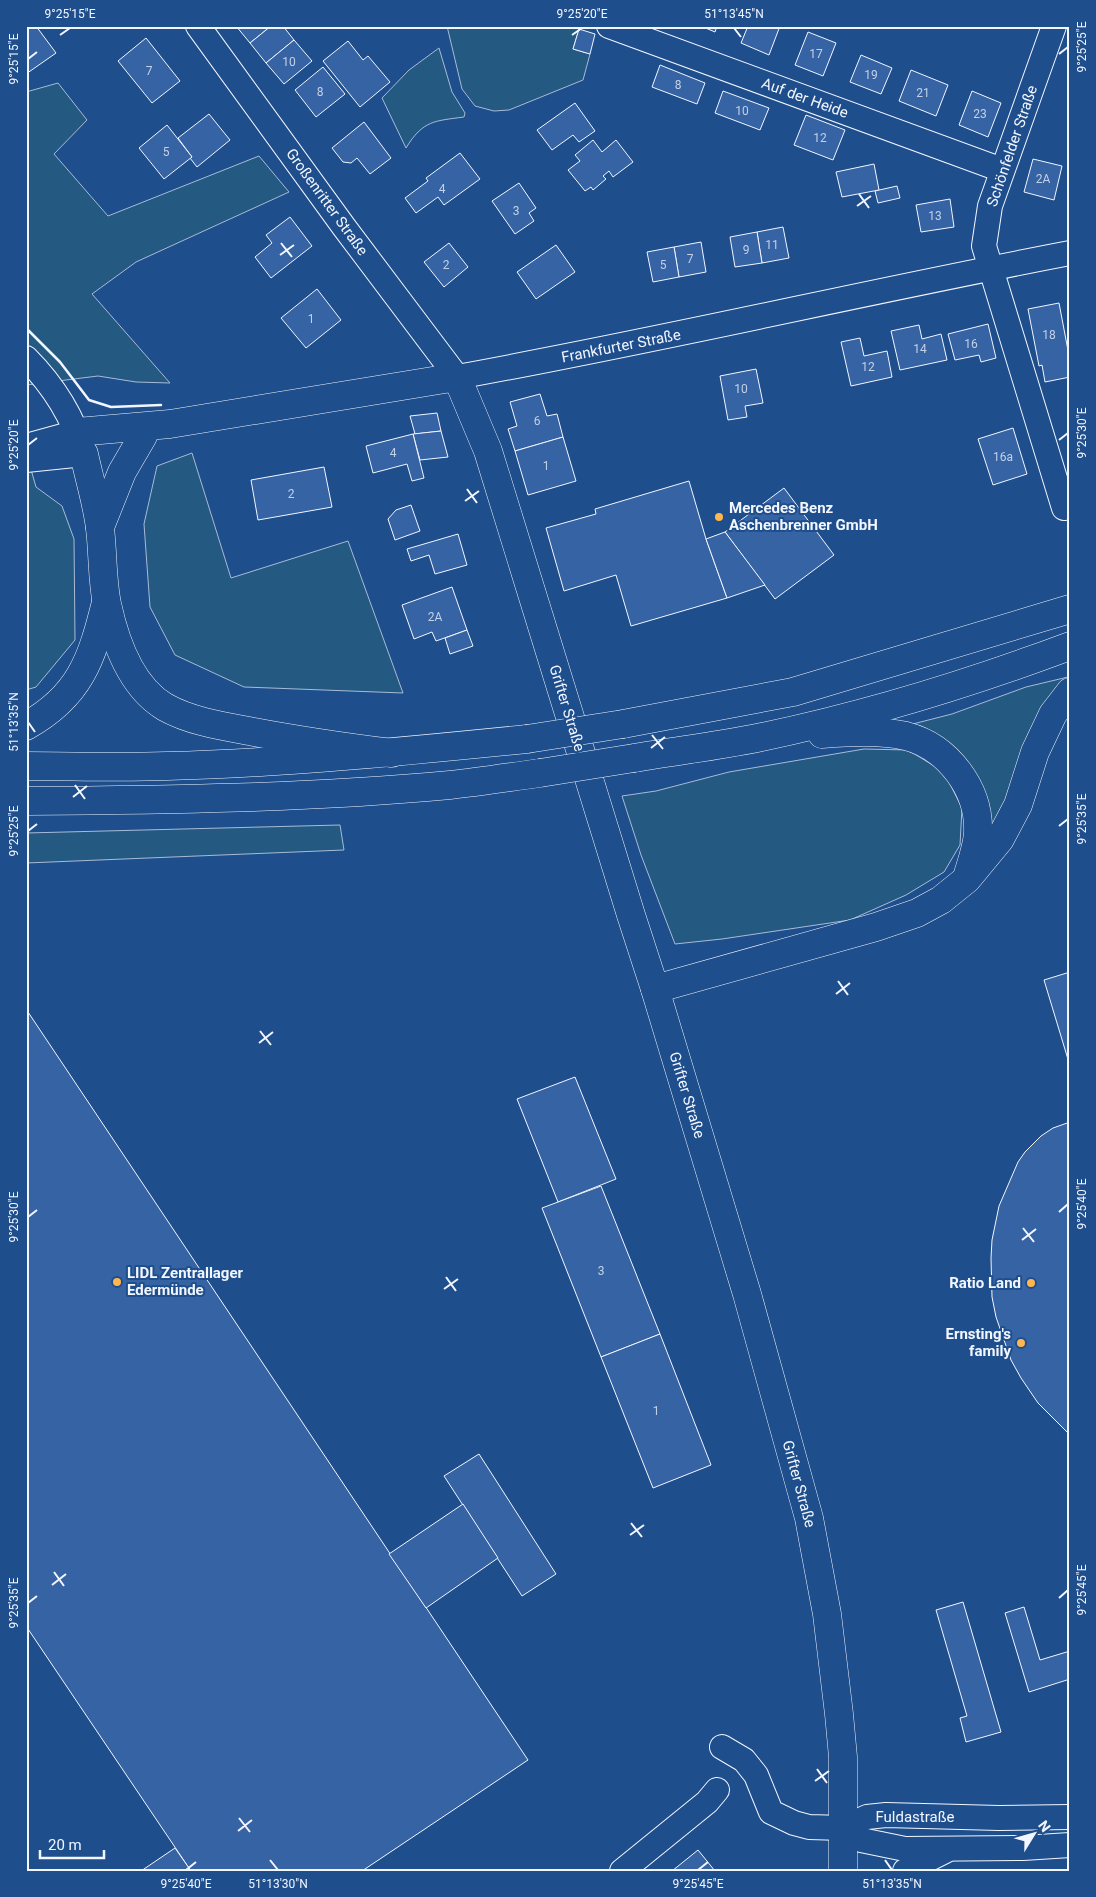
<svg xmlns="http://www.w3.org/2000/svg" width="1096" height="1897" font-family="Roboto,sans-serif">
  <style>
    .green { fill: #245a82; stroke: #a8bbd7 }
    .building { fill: #3563a3; stroke: #f2f6ff }
    .lines { fill: none; stroke-linecap: round; stroke-linejoin: round }
    .minor-casing { stroke: #f2f6ff; stroke-width: 26 }
    .major-casing { stroke: #f2f6ff; stroke-width: 29 }
    .highway-casing { stroke: #f2f6ff; stroke-width: 29 }
    .minor { stroke: #1f4e8c; stroke-width: 24 }
    .major { stroke: #1f4e8c; stroke-width: 28 }
    .highway { stroke: #1f4e8c; stroke-width: 28 }
    .highway-bridge-casing { stroke: #f2f6ff; stroke-width: 29; stroke-linecap: butt }
    .highway-bridge { stroke: #1f4e8c; stroke-width: 28 }
    .wall { stroke: #f2f6ff; stroke-width: 2.5 }
    .ticks { fill: none; stroke: #f2f6ff; stroke-width: 2 }
    .poi-dot { fill: #ffb74d; stroke: #1f4e8c; stroke-width: 2 }
    .labels { text-anchor: middle; stroke-width: 4; stroke-linejoin: round; paint-order: stroke }
    .number-label { font-size: 12px; fill: #c3d1e8 }
    .street-label { font-size: 15px; fill: #f2f6ff; stroke: #1f4e8c }
    .poi-label { font-size: 15px; font-weight: bold; fill: #f2f6ff; stroke: #1f4e8c; text-anchor: start }
    .neatline { fill: none; stroke: #f2f6ff; stroke-width: 2 }
    .ticks-label { font-size: 12px; text-anchor: middle; fill: #f2f6ff }
  </style>
  <rect width="100%" height="100%" fill="#1f4e8c"/>
  <g class="green">
    <polygon points="447,26 570,26 579,29 573,49 590,54 583,80 509,110 494,111 475,106 462,89"/>
    <path d="M 439,48 L 452,92 L 465,113 L 464,117 C 435,121 423,120 406,148 L 382,98 L 409,70 Z"/>
    <polygon points="58,83 87,120 54,154 108,216 259,156 289,192 136,262 92,294 170,383 136,382 98,376 26,385 26,92"/>
    <polygon points="26,452 36,487 62,506 74,539 75,640 36,687 26,690"/>
    <polygon points="192,453 231,578 348,541 403,693 244,687 175,655 150,607 144,524 157,466"/>
    <polygon points="1068,677 1039,721 987,848 983,802 901,727 952,714 1026,687"/>
    <polygon points="864,749 908,750 944,772 962,808 960,845 944,872 906,895 850,920 722,939 675,944 641,855 622,796 656,791 729,772"/>
    <polygon points="340,825 344,850 26,863 26,833"/>
  </g>
  <g class="building">
    <polygon points="26,26 36,26 56,53 26,74"/>
    <polygon points="236,26 271,26 250,43"/>
    <polygon points="271,26 283,26 294,40 266,63 250,43"/>
    <polygon points="701,26 717,26 715,32"/>
    <polygon points="748,26 780,26 769,55 741,43"/>
    <polygon points="579,29 595,34 590,54 573,49"/>
    <polygon points="808,32 836,43 823,76 795,65"/>
    <polygon points="146,38 180,81 152,103 118,61"/>
    <polygon points="294,40 312,61 284,84 266,63"/>
    <polygon points="348,41 363,60 368,56 390,82 360,107 323,61"/>
    <polygon points="861,55 892,68 881,94 850,82"/>
    <polygon points="660,65 705,83 697,104 652,87"/>
    <polygon points="323,67 345,94 316,117 295,90"/>
    <polygon points="911,70 948,85 936,116 899,101"/>
    <polygon points="723,91 769,108 760,130 715,113"/>
    <polygon points="972,91 1001,103 988,137 959,125"/>
    <polygon points="575,103 595,131 579,142 573,135 552,150 537,130"/>
    <polygon points="209,114 230,140 197,167 190,158 192,157 178,138"/>
    <polygon points="806,115 845,130 833,160 794,145"/>
    <polygon points="364,122 391,158 370,174 357,158 351,163 343,162 332,148"/>
    <polygon points="167,125 192,157 164,179 139,148"/>
    <polygon points="593,140 602,152 616,140 633,162 613,177 609,171 603,176 606,179 593,190 591,187 585,191 568,170 580,161 575,155"/>
    <polygon points="460,153 480,179 444,205 438,197 416,213 405,198 428,181 426,178"/>
    <polygon points="1033,159 1062,166 1054,200 1024,192"/>
    <polygon points="874,164 879,190 842,197 836,172"/>
    <polygon points="519,183 536,208 529,213 534,221 515,234 492,201"/>
    <polygon points="897,186 900,198 878,203 875,191"/>
    <polygon points="950,199 954,227 921,232 916,205"/>
    <polygon points="290,217 312,246 271,278 255,257 272,243 266,235"/>
    <polygon points="783,227 789,258 762,263 757,232"/>
    <polygon points="757,232 762,263 735,267 730,237"/>
    <polygon points="701,242 706,272 679,277 674,247"/>
    <polygon points="449,243 468,267 444,287 424,262"/>
    <polygon points="556,245 575,272 536,299 517,272"/>
    <polygon points="674,247 679,277 653,282 647,252"/>
    <polygon points="317,289 341,320 306,348 281,318"/>
    <polygon points="1059,303 1070,361 1070,377 1045,382 1042,365 1039,366 1028,309"/>
    <polygon points="988,324 996,358 981,362 979,355 955,360 948,334"/>
    <polygon points="919,325 922,339 941,334 947,360 900,370 891,331"/>
    <polygon points="860,338 864,356 887,351 892,377 851,386 841,342"/>
    <polygon points="756,369 763,403 745,406 747,417 728,420 720,376"/>
    <polygon points="540,394 547,416 557,414 563,437 515,451 508,429 517,426 510,402"/>
    <polygon points="437,413 441,431 415,434 410,416"/>
    <polygon points="1013,428 1027,474 993,485 978,439"/>
    <polygon points="441,431 448,457 420,460 413,434"/>
    <polygon points="413,434 424,478 412,481 407,464 373,473 366,446"/>
    <polygon points="563,437 576,481 528,495 515,451"/>
    <polygon points="324,467 332,507 258,520 251,480"/>
    <polygon points="689,481 706,539 727,598 631,626 616,575 564,591 546,528 596,514 595,509"/>
    <polygon points="784,488 834,555 775,599 725,532"/>
    <polygon points="411,505 420,531 395,540 388,519 396,510"/>
    <polygon points="725,532 765,585 727,598 706,539"/>
    <polygon points="458,534 467,565 435,574 429,555 411,561 407,549"/>
    <polygon points="452,587 467,630 436,641 432,632 414,639 402,605"/>
    <polygon points="467,630 473,646 450,654 445,638"/>
    <polygon points="1070,972 1070,1066 1044,980"/>
    <polygon points="26,1009 528,1760 362,1871 191,1871 26,1626"/>
    <polygon points="575,1077 616,1179 558,1202 517,1099"/>
    <polygon points="1070,1122 1070,1435 1038,1403 1021,1378 1011,1360 996,1317 992,1297 991,1258 992,1240 999,1206 1018,1162 1025,1152 1041,1136 1053,1128"/>
    <polygon points="601,1186 660,1334 601,1357 542,1208"/>
    <polygon points="660,1334 711,1465 653,1488 601,1357"/>
    <polygon points="479,1454 556,1574 522,1596 444,1476"/>
    <polygon points="463,1504 498,1558 426,1608 389,1554"/>
    <polygon points="963,1602 1001,1732 966,1742 960,1718 967,1716 936,1610"/>
    <polygon points="1024,1607 1040,1660 1070,1651 1070,1679 1029,1692 1005,1613"/>
    <polygon points="175,1848 191,1871 141,1871"/>
    <polygon points="698,1850 715,1871 672,1871"/>
  </g>
  <g class="lines">
    <defs>
      <g id="minor">
        <path d="M 198,26 L 344,227 L 457,377 C 662,340 865,292 1070,253"/>
        <polyline points="609,26 1002,170"/>
        <polyline points="1054,26 990,206 984,246 1064,508"/>
        <path d="M 26,358 C 54,386 73,416 84,454 L 26,460"/>
        <polyline points="26,446 77,432"/>
        <polyline points="722,1747 744,1760 756,1775 771,1812 794,1823 809,1827 843,1828 867,1817 886,1815 999,1818 1070,1817"/>
        <polyline points="843,1828 861,1840 905,1849 1023,1848 1070,1845"/>
        <polyline points="622,1871 707,1802 717,1790"/>
        <polyline points="905,1871 945,1851"/>
      </g>
      <polyline id="major" points="77,432 170,424 457,377 488,451 631,915 655,989 747,1294 809,1518 827,1614 839,1714 843,1757 843,1871"/>
      <g id="highway">
        <path d="M 84,454 C 89,478 97,503 100,528 C 103,553 102,579 107,604 C 115,641 130,686 165,707 C 190,721 221,726 249,731 C 296,740 344,747 392,753"/>
        <polyline points="100,527 122,472 143,436"/>
        <polyline points="623,724 793,692 1070,609"/>
        <path d="M 26,726 C 80,696 92,659 106,602"/>
        <path d="M 822,734 C 848,732 880,730 906,736 C 948,747 980,789 978,833 C 977,847 972,861 968,874"/>
        <path d="M 634,758 C 675,751 717,746 757,738 C 864,716 968,684 1070,646"/>
        <path d="M 26,766 C 73,766 120,768 167,766 C 287,763 407,751 527,739"/>
        <path d="M 26,801 C 167,800 309,798 450,785 C 480,782 510,777 540,773"/>
        <polyline points="655,989 876,927 917,913 941,900 967,879 1000,839 1018,805 1035,752 1053,714 1070,692"/>
      </g>
    </defs>
    <use href="#minor" class="minor-casing"/>
    <use href="#major" class="major-casing"/>
    <use href="#highway" class="highway-casing"/>
    <use href="#minor" class="minor"/>
    <use href="#major" class="major"/>
    <use href="#highway" class="highway"/>
    <defs>
      <g id="highway-bridge">
        <polyline points="527,739 623,724"/>
        <polyline points="540,773 634,758"/>
      </g>
    </defs>
    <use href="#highway-bridge" class="highway-bridge-casing"/>
    <use href="#highway-bridge" class="highway-bridge"/>
    <polyline class="wall" points="26,328 60,362 89,400 111,407 161,405"/>
  </g>
  <path class="ticks" d="M 734,28 L 741,37M 60,35 L 70,28M 572,35 L 582,28M 1059,54 L 1068,47M 28,59 L 37,52M 859,194 L 869,208M 857,206 L 871,196M 281,243 L 292,257M 280,255 L 294,245M 1059,440 L 1068,433M 28,445 L 37,438M 467,489 L 477,503M 465,501 L 479,491M 28,722 L 35,732M 652,735 L 663,749M 651,748 L 665,737M 75,785 L 85,799M 73,797 L 87,786M 1059,826 L 1068,819M 28,831 L 37,824M 838,981 L 848,995M 836,994 L 850,983M 260,1031 L 271,1045M 259,1043 L 273,1032M 1059,1212 L 1068,1204M 28,1217 L 37,1210M 1023,1228 L 1034,1242M 1022,1240 L 1036,1229M 446,1277 L 456,1291M 444,1289 L 458,1279M 631,1523 L 642,1537M 630,1535 L 644,1525M 54,1572 L 64,1586M 52,1585 L 66,1574M 1059,1598 L 1068,1590M 28,1603 L 37,1596M 817,1769 L 827,1783M 815,1781 L 829,1771M 239,1818 L 250,1832M 238,1831 L 252,1820M 270,1860 L 278,1870M 885,1860 L 892,1870M 186,1870 L 196,1862M 698,1870 L 708,1862"/>
  <g class="poi-dot">
    <circle cx="719" cy="517" r="5"/>
    <circle cx="117" cy="1282" r="5"/>
    <circle cx="1031" cy="1283" r="5"/>
    <circle cx="1021" cy="1343" r="5"/>
  </g>
  <g class="labels">
    <g class="number-label">
      <text x="816" y="58">17</text>
      <text x="289" y="66">10</text>
      <text x="149" y="75">7</text>
      <text x="871" y="79">19</text>
      <text x="678" y="89">8</text>
      <text x="320" y="96">8</text>
      <text x="923" y="97">21</text>
      <text x="742" y="115">10</text>
      <text x="980" y="118">23</text>
      <text x="820" y="142">12</text>
      <text x="166" y="156">5</text>
      <text x="1043" y="183">2A</text>
      <text x="442" y="193">4</text>
      <text x="516" y="215">3</text>
      <text x="935" y="220">13</text>
      <text x="772" y="249">11</text>
      <text x="746" y="254">9</text>
      <text x="690" y="263">7</text>
      <text x="446" y="269">2</text>
      <text x="663" y="269">5</text>
      <text x="311" y="323">1</text>
      <text x="1049" y="339">18</text>
      <text x="971" y="348">16</text>
      <text x="920" y="353">14</text>
      <text x="868" y="371">12</text>
      <text x="741" y="393">10</text>
      <text x="537" y="425">6</text>
      <text x="393" y="457">4</text>
      <text x="1003" y="461">16a</text>
      <text x="546" y="470">1</text>
      <text x="291" y="498">2</text>
      <text x="435" y="621">2A</text>
      <text x="601" y="1275">3</text>
      <text x="656" y="1415">1</text>
    </g>
    <g class="street-label">
      <text transform="translate(805 98) rotate(20)" y="5">Auf der Heide</text>
      <text transform="translate(1012 146) rotate(-71)" y="5">Schönfelder Straße</text>
      <text transform="translate(327 202) rotate(54)" y="5">Großenritter Straße</text>
      <text transform="translate(621 346) rotate(-11)" y="5">Frankfurter Straße</text>
      <text transform="translate(567 708) rotate(73)" y="5">Grifter Straße</text>
      <text transform="translate(687 1095) rotate(73)" y="5">Grifter Straße</text>
      <text transform="translate(799 1484) rotate(75)" y="5">Grifter Straße</text>
      <text x="915" y="1822">Fuldastraße</text>
    </g>
    <g class="poi-label">
      <text x="729" y="513">Mercedes Benz<tspan x="729" dy="17">Aschenbrenner GmbH</tspan></text>
      <text x="127" y="1278">LIDL Zentrallager<tspan x="127" dy="17">Edermünde</tspan></text>
      <text x="1021" y="1288" text-anchor="end">Ratio Land</text>
      <text x="1011" y="1339" text-anchor="end">Ernsting's<tspan x="1011" dy="17">family</tspan></text>
    </g>
  </g>
  <rect width="1096" height="1897" fill="none" stroke="#1f4e8c" stroke-width="55"/>
  <g transform="translate(1034 1834) rotate(53)" stroke="#1f4e8c" stroke-width="4" paint-order="stroke">
  <path d="M0-4L9 19L0 12L-9 19Z" fill="#f2f6ff"/>
  <text y="-8" font-size="14" font-weight="bold" text-anchor="middle" fill="#f2f6ff">N</text>
  </g>
  <path d="M40 1850v8h64v-8" fill="none" stroke="#f2f6ff" stroke-width="2.5"/>
  <text x="48" y="1850" font-size="15" fill="#f2f6ff" stroke="#1f4e8c" stroke-width="4" paint-order="stroke">20 m</text>
  <rect x="28" y="28" width="1040" height="1842" class="neatline"/>
  <g class="ticks-label">
    <text x="70" y="18">9°25'15"E</text>
    <text x="582" y="18">9°25'20"E</text>
    <text x="734" y="18">51°13'45"N</text>
    <text transform="translate(1082 47) rotate(-90)" y="4">9°25'25"E</text>
    <text transform="translate(14 59) rotate(-90)" y="4">9°25'15"E</text>
    <text transform="translate(1082 433) rotate(-90)" y="4">9°25'30"E</text>
    <text transform="translate(14 445) rotate(-90)" y="4">9°25'20"E</text>
    <text transform="translate(14 722) rotate(-90)" y="4">51°13'35"N</text>
    <text transform="translate(1082 819) rotate(-90)" y="4">9°25'35"E</text>
    <text transform="translate(14 831) rotate(-90)" y="4">9°25'25"E</text>
    <text transform="translate(1082 1204) rotate(-90)" y="4">9°25'40"E</text>
    <text transform="translate(14 1217) rotate(-90)" y="4">9°25'30"E</text>
    <text transform="translate(1082 1590) rotate(-90)" y="4">9°25'45"E</text>
    <text transform="translate(14 1603) rotate(-90)" y="4">9°25'35"E</text>
    <text x="186" y="1888">9°25'40"E</text>
    <text x="278" y="1888">51°13'30"N</text>
    <text x="698" y="1888">9°25'45"E</text>
    <text x="892" y="1888">51°13'35"N</text>
  </g>
</svg>
